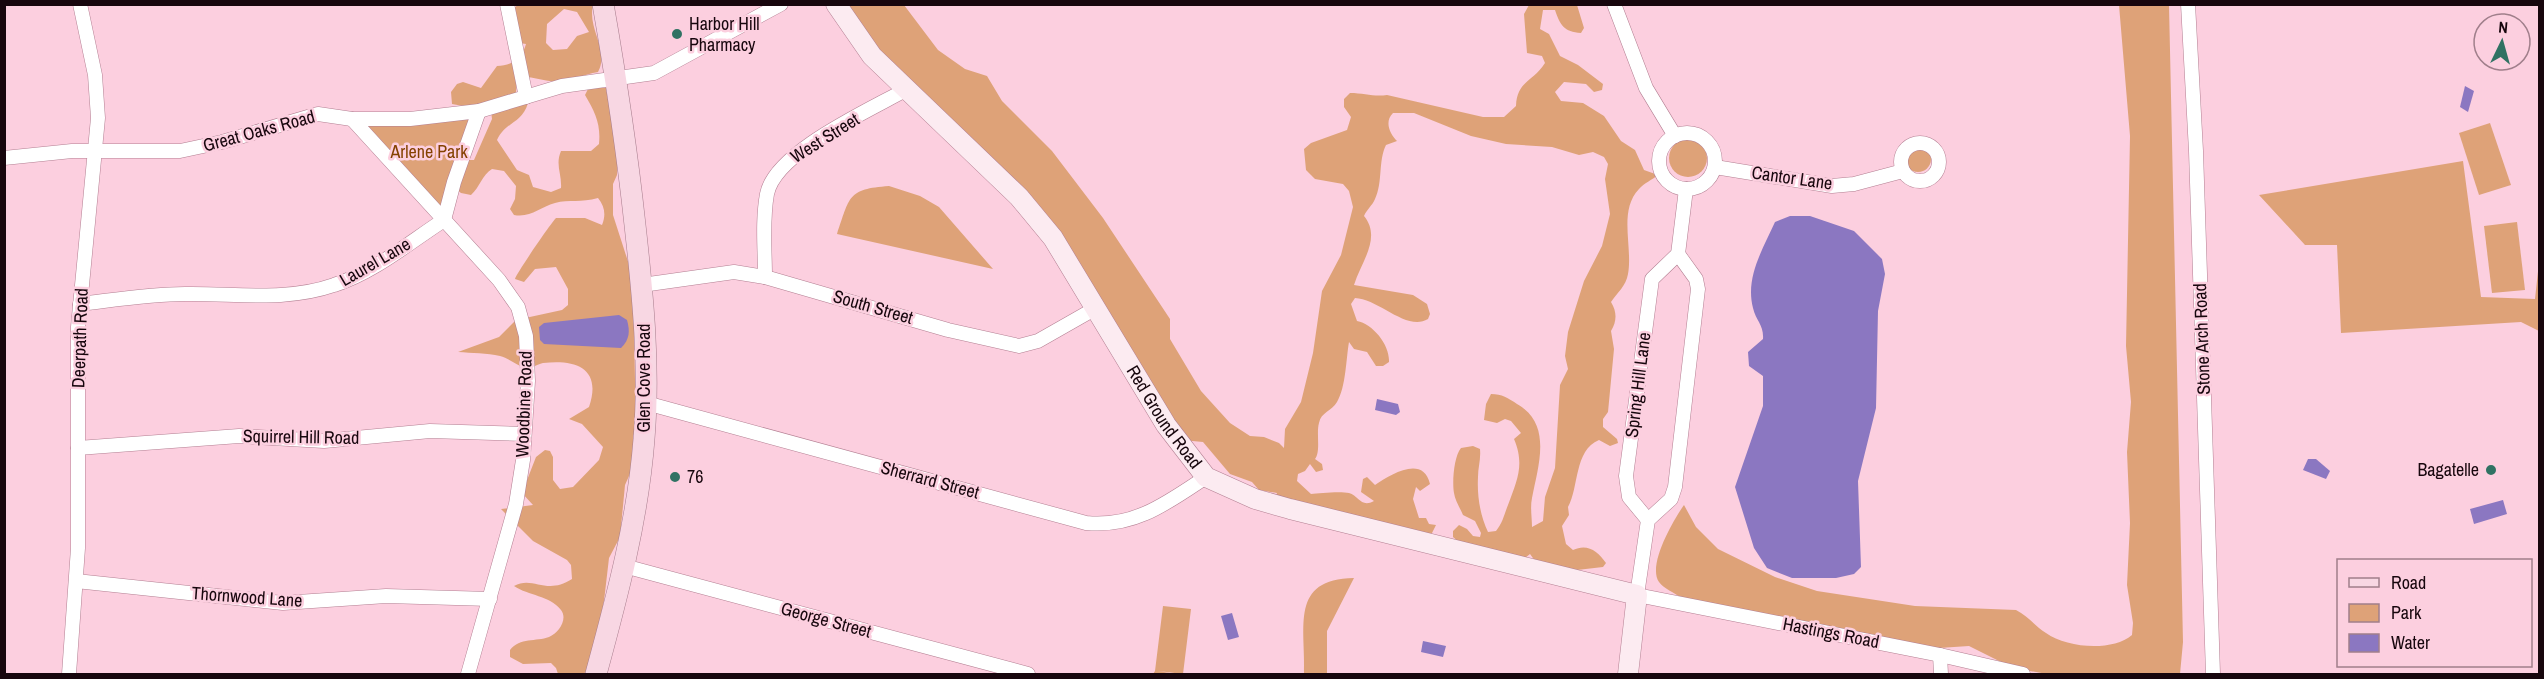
<svg xmlns="http://www.w3.org/2000/svg" width="2544" height="679" font-family="'Archivo Narrow',sans-serif">
  <style>
    .green { fill: #dea278; fill-rule: evenodd }
    .water { fill: #8b77c1 }
    .lines { fill: none; stroke-linecap: round; stroke-linejoin: round }
    .street-casing { stroke: #b37f92; stroke-width: 15 }
    .secondary-casing { stroke: #b37f92; stroke-width: 21 }
    .primary-casing { stroke: #a77c8c; stroke-width: 22 }
    .street { stroke: #fff; stroke-width: 14 }
    .secondary { stroke: #fcebf1; stroke-width: 20 }
    .primary { stroke: #f8d7e3; stroke-width: 21 }
    .poi-dot { fill: #307263; stroke: #fccfdf; stroke-width: 2 }
    .labels { text-anchor: middle; stroke-width: 5; stroke-linejoin: round; paint-order: stroke }
    .poi-label { font-size: 18px; fill: #17060d; stroke: #fccfdf; text-anchor: start }
    .street-label { font-size: 18px; fill: #17060d; stroke: #fccfdf }
    .park-label { font-size: 18px; fill: #844100; stroke: #fccfdf }
  </style>
  <rect width="100%" height="100%" fill="#fccfdf"/>
  <g class="green">
    <path d="M 519,4 L 593,5 C 587,29 610,50 598,72 C 584,74 574,81 561,82 C 547,82 529,75 517,77 L 516,92 L 522,95 L 528,103 C 522,124 506,121 497,140 L 517,170 L 529,175 L 533,187 L 551,192 L 561,188 C 562,174 555,165 561,151 L 591,151 L 599,144 C 601,124 595,112 585,95 L 589,87 L 606,88 L 618,157 L 617,175 L 613,184 L 613,215 L 633,277 L 635,380 L 640,424 L 633,436 L 633,467 L 625,485 L 620,537 L 609,558 L 604,601 L 592,662 L 584,674 L 558,674 L 556,668 L 551,663 L 523,664 L 510,657 L 510,650 C 520,637 536,642 549,637 C 559,633 568,619 561,610 C 549,595 529,596 514,586 C 533,575 546,596 572,579 L 571,565 L 567,560 L 533,541 L 501,509 L 533,505 L 522,493 L 536,457 L 545,450 L 550,451 L 553,457 L 553,480 L 560,489 L 573,487 L 599,460 L 603,447 L 582,424 L 569,419 L 589,407 C 602,369 577,359 543,363 C 538,364 530,369 526,368 C 517,366 509,358 500,356 C 487,353 472,353 458,352 L 499,337 L 516,320 L 562,310 L 568,305 L 568,289 L 556,267 L 535,269 L 524,282 L 515,279 C 516,274 551,223 556,218 L 585,218 L 602,225 C 606,215 605,207 598,198 C 581,203 569,199 555,203 C 540,207 531,218 514,215 L 510,209 L 515,199 L 516,186 L 504,171 L 492,169 C 482,175 480,187 471,195 L 461,193 L 455,188 L 444,220 L 352,119 L 479,111 L 468,160 L 474,160 L 492,119 L 491,111 L 452,104 L 451,92 L 457,84 L 463,82 L 481,88 L 497,66 C 512,66 522,58 526,44 L 507,41 L 518,30 L 514,8 ZM 564,9 L 577,12 L 589,32 L 577,36 L 567,49 L 553,50 L 546,43 L 547,24 Z"/>
    <path d="M 844,5 L 904,5 L 938,50 L 965,69 L 987,76 L 1002,101 L 1052,151 L 1103,218 L 1170,319 L 1170,339 L 1201,391 L 1230,423 L 1250,436 L 1264,437 L 1279,443 L 1284,448 L 1285,429 L 1301,402 L 1313,353 L 1322,291 L 1341,255 L 1353,207 L 1349,191 L 1343,184 L 1315,179 L 1306,170 L 1304,149 L 1311,143 L 1347,130 L 1351,117 L 1344,107 L 1344,99 L 1350,93 C 1364,93 1374,97 1387,95 L 1483,117 L 1504,117 L 1516,106 C 1517,81 1533,82 1545,63 L 1542,56 L 1527,53 L 1524,14 L 1529,5 L 1577,5 L 1584,28 L 1581,33 C 1564,32 1560,25 1555,10 L 1543,10 L 1540,29 L 1549,34 L 1560,56 L 1578,65 L 1603,84 L 1602,90 L 1594,92 L 1586,84 L 1564,82 L 1555,92 L 1561,101 L 1583,103 L 1604,116 L 1621,141 L 1635,150 L 1644,170 L 1658,175 C 1652,180 1644,183 1639,189 C 1618,211 1633,247 1628,274 C 1626,286 1617,293 1611,302 C 1617,312 1617,321 1611,331 L 1614,349 L 1608,412 L 1603,419 L 1603,427 L 1617,439 L 1618,443 L 1610,446 L 1599,440 C 1574,450 1579,488 1568,507 L 1569,515 L 1562,526 L 1566,544 L 1573,550 C 1587,543 1598,551 1606,563 L 1603,567 L 1577,570 L 1538,565 L 1530,554 L 1521,561 L 1461,544 L 1453,537 L 1453,531 L 1459,525 L 1467,529 L 1473,536 L 1480,537 L 1481,533 L 1475,521 L 1463,515 C 1460,508 1455,500 1454,493 C 1452,482 1454,456 1461,448 L 1473,446 L 1480,449 C 1481,460 1478,467 1478,477 C 1477,496 1480,515 1488,532 L 1496,531 C 1503,522 1504,515 1508,505 C 1517,480 1525,465 1514,439 L 1521,433 L 1511,421 L 1505,419 L 1497,423 L 1484,420 L 1486,404 L 1491,394 C 1502,394 1508,398 1517,404 C 1553,424 1538,466 1532,498 C 1530,507 1532,518 1532,527 L 1543,521 L 1545,497 L 1555,468 L 1560,385 L 1568,369 L 1565,356 L 1568,332 L 1584,281 L 1602,246 L 1610,214 L 1605,179 L 1608,164 L 1604,157 L 1593,152 L 1579,155 L 1552,147 L 1506,144 L 1471,136 L 1414,113 L 1393,113 C 1384,122 1390,134 1397,141 L 1386,145 C 1378,161 1383,182 1375,199 C 1372,206 1367,209 1364,216 C 1382,238 1361,262 1354,285 L 1413,295 L 1427,304 L 1430,314 L 1428,319 C 1407,332 1379,299 1355,298 L 1351,304 L 1357,321 C 1373,324 1390,345 1389,362 L 1383,366 L 1376,366 L 1367,352 L 1354,349 L 1349,342 C 1346,359 1346,387 1337,402 C 1332,411 1321,412 1319,423 C 1316,433 1321,452 1315,459 L 1322,464 L 1323,470 L 1316,472 L 1310,464 L 1305,471 L 1298,474 L 1297,481 L 1311,494 C 1319,493 1341,491 1349,493 C 1359,496 1361,508 1374,501 L 1361,492 L 1363,479 L 1367,477 L 1375,485 C 1390,475 1423,454 1430,484 L 1420,491 L 1416,487 L 1413,499 L 1419,518 L 1426,518 L 1429,524 L 1436,525 L 1431,535 L 1276,496 L 1277,493 L 1259,490 L 1252,482 L 1230,474 L 1203,442 L 1182,440 L 1088,287 L 892,66 Z"/>
    <path d="M 2119,5 L 2169,5 L 2183,642 L 2180,674 L 2047,674 L 2013,668 L 1969,646 L 1939,648 L 1914,645 L 1682,598 C 1675,593 1664,589 1659,582 C 1647,565 1674,519 1684,505 L 1696,527 L 1718,549 L 1775,577 L 1817,591 L 1915,606 L 2016,610 C 2028,616 2035,626 2046,633 C 2067,648 2112,652 2132,635 L 2133,623 L 2127,585 L 2130,523 L 2127,452 L 2131,402 L 2126,346 L 2130,136 Z"/>
    <polygon points="2490,123 2511,185 2479,195 2459,133"/>
    <circle cx="1688" cy="158" r="19"/>
    <circle cx="1918" cy="159" r="13"/>
    <polygon points="2463,161 2481,297 2535,299 2539,262 2539,331 2521,322 2341,333 2337,245 2305,245 2259,195"/>
    <path d="M 889,186 L 920,196 L 939,207 L 993,269 L 837,234 C 850,197 847,189 889,186 Z"/>
    <polygon points="2517,222 2525,290 2492,293 2484,226"/>
    <path d="M 1354,578 L 1327,631 L 1327,674 L 1304,674 C 1306,627 1289,579 1354,578 Z"/>
    <polygon points="1163,606 1191,609 1183,674 1158,671 1176,674 1153,674 1155,671"/>
  </g>
  <g class="water">
    <polygon points="2465,86 2474,91 2468,112 2460,107"/>
    <path d="M 1790,216 L 1810,216 L 1854,231 L 1882,259 L 1885,274 L 1878,311 L 1876,408 L 1858,481 L 1861,567 L 1854,574 L 1836,578 L 1792,578 L 1767,568 L 1754,548 L 1735,487 L 1763,406 L 1763,376 L 1749,366 L 1748,352 L 1763,339 C 1764,325 1756,321 1753,308 C 1745,277 1763,249 1775,222 Z"/>
    <path d="M 619,315 L 627,320 C 630,331 630,339 621,348 L 544,344 L 540,340 L 539,327 L 544,323 Z"/>
    <polygon points="1377,399 1398,404 1400,412 1396,415 1375,410"/>
    <polygon points="2308,459 2316,459 2330,471 2326,479 2303,470"/>
    <polygon points="2503,500 2507,514 2474,524 2470,509"/>
    <polygon points="1232,613 1239,637 1228,640 1221,616"/>
    <polygon points="1423,641 1446,646 1443,657 1421,652"/>
  </g>
  <g class="lines">
    <defs>
      <g id="street">
        <polyline points="507,4 526,97"/>
        <polyline points="1614,4 1646,88 1675,136"/>
        <polyline points="2188,4 2196,151 2213,674"/>
        <polyline points="352,119 499,280 518,307 526,336 528,381 523,460 516,504 468,674"/>
        <circle cx="1687" cy="161" r="28"/>
        <circle cx="1920" cy="162" r="19"/>
        <polyline points="4,158 72,151 180,151 222,142 318,114 352,119 410,119 479,111 562,86 654,73 781,4"/>
        <polyline points="1715,167 1832,186 1854,184 1903,171"/>
        <polyline points="1678,254 1696,279 1698,289 1675,487 1671,499 1648,520 1637,595 1940,655 2023,674"/>
        <path d="M 765,277 C 765,250 762,221 767,194 C 775,152 870,110 907,89"/>
        <polyline points="642,285 734,272 765,277 948,330 1019,346 1038,341 1096,308"/>
        <path d="M 80,304 C 114,300 150,294 185,294 C 235,293 285,302 334,285 C 373,273 410,242 444,220 L 454,182 L 479,111"/>
        <path d="M 646,403 L 1086,523 C 1134,528 1167,503 1206,477"/>
        <polyline points="78,448 239,436 324,441 430,431 524,434"/>
        <polyline points="1648,520 1629,497 1626,476 1652,279 1678,254 1686,189"/>
        <polyline points="624,566 1028,674"/>
        <polyline points="76,581 283,603 386,596 490,599"/>
        <polyline points="1940,655 1941,674"/>
        <polyline points="69,674 78,548 78,327 98,118 95,75 80,4"/>
      </g>
      <g id="secondary">
        <path id="s1" d="M 836,4 L 872,56 L 1019,197 L 1053,238 L 1166,425 L 1206,477 L 1255,499 L 1290,509 L 1637,595 L 1628,674"/>
      </g>
      <path id="primary" d="M 596,674 C 617,597 638,519 644,439 C 650,367 643,297 635,225 C 627,151 616,78 603,4"/>
    </defs>
    <use href="#street" class="street-casing"/>
    <use href="#secondary" class="secondary-casing"/>
    <use href="#primary" class="primary-casing"/>
    <use href="#street" class="street"/>
    <use href="#secondary" class="secondary"/>
    <use href="#primary" class="primary"/>
  </g>
  <g class="poi-dot">
    <circle cx="677" cy="34" r="6"/>
    <circle cx="2491" cy="470" r="6"/>
    <circle cx="675" cy="477" r="6"/>
  </g>
  <g class="labels">
    <g class="poi-label">
      <text x="689" y="30">Harbor Hill<tspan x="689" dy="21">Pharmacy</tspan></text>
      <text x="2479" y="476" text-anchor="end">Bagatelle</text>
      <text x="687" y="483">76</text>
    </g>
    <g class="street-label">
      <text transform="translate(259 131) rotate(-15)" y="6">Great Oaks Road</text>
      <text transform="translate(825 138) rotate(-32)" y="6">West Street</text>
      <text transform="translate(1792 178) rotate(8)" y="6">Cantor Lane</text>
      <text transform="translate(375 262) rotate(-30)" y="6">Laurel Lane</text>
      <text transform="translate(873 307) rotate(16)" y="6">South Street</text>
      <text transform="translate(80 338) rotate(-88)" y="6">Deerpath Road</text>
      <text transform="translate(2202 339) rotate(-92)" y="6">Stone Arch Road</text>
      <text transform="translate(644 378) rotate(-90)" y="6">Glen Cove Road</text>
      <text transform="translate(1638 385) rotate(-83)" y="6">Spring Hill Lane</text>
      <text transform="translate(524 404) rotate(-88)" y="6">Woodbine Road</text>
      <text dy="6" stroke="none"><textPath href="#s1" startOffset="531">Red Ground Road</textPath></text>
      <text transform="translate(301 437) rotate(1)" y="6">Squirrel Hill Road</text>
      <text transform="translate(930 480) rotate(15)" y="6">Sherrard Street</text>
      <text transform="translate(247 597) rotate(4)" y="6">Thornwood Lane</text>
      <text transform="translate(826 620) rotate(15)" y="6">George Street</text>
      <text transform="translate(1831 633) rotate(11)" y="6">Hastings Road</text>
    </g>
    <g class="park-label">
      <text x="429" y="158">Arlene Park</text>
    </g>
  </g>
  <rect width="2544" height="679" fill="none" stroke="#17060d" stroke-width="12"/>
  <rect x="2337" y="559" width="195" height="108" fill="#fccfdf" stroke="#a07f8b" stroke-width="1.5"/>
  <rect x="2349" y="578" width="30" height="9" fill="#f8d7e3" stroke="#a07f8b" stroke-width="1.5"/>
  <text x="2391" y="589" font-size="18" fill="#17060d">Road</text>
  <rect x="2349" y="604" width="30" height="18" fill="#dea278" stroke="#a07f8b" stroke-width="1.5"/>
  <text x="2391" y="619" font-size="18" fill="#17060d">Park</text>
  <rect x="2349" y="634" width="30" height="18" fill="#8b77c1" stroke="#a07f8b" stroke-width="1.5"/>
  <text x="2391" y="649" font-size="18" fill="#17060d">Water</text>
  <g transform="translate(2502 42) rotate(5)"><circle r="28" fill="#fccfdf" stroke="#a07f8b" stroke-width="1.5"/>
  <path d="M0-4.5L10 22L0 15L-10 22Z" fill="#307263"/>
  <text y="-9" font-size="16" font-weight="bold" text-anchor="middle" fill="#17060d">N</text>
  </g>
</svg>
